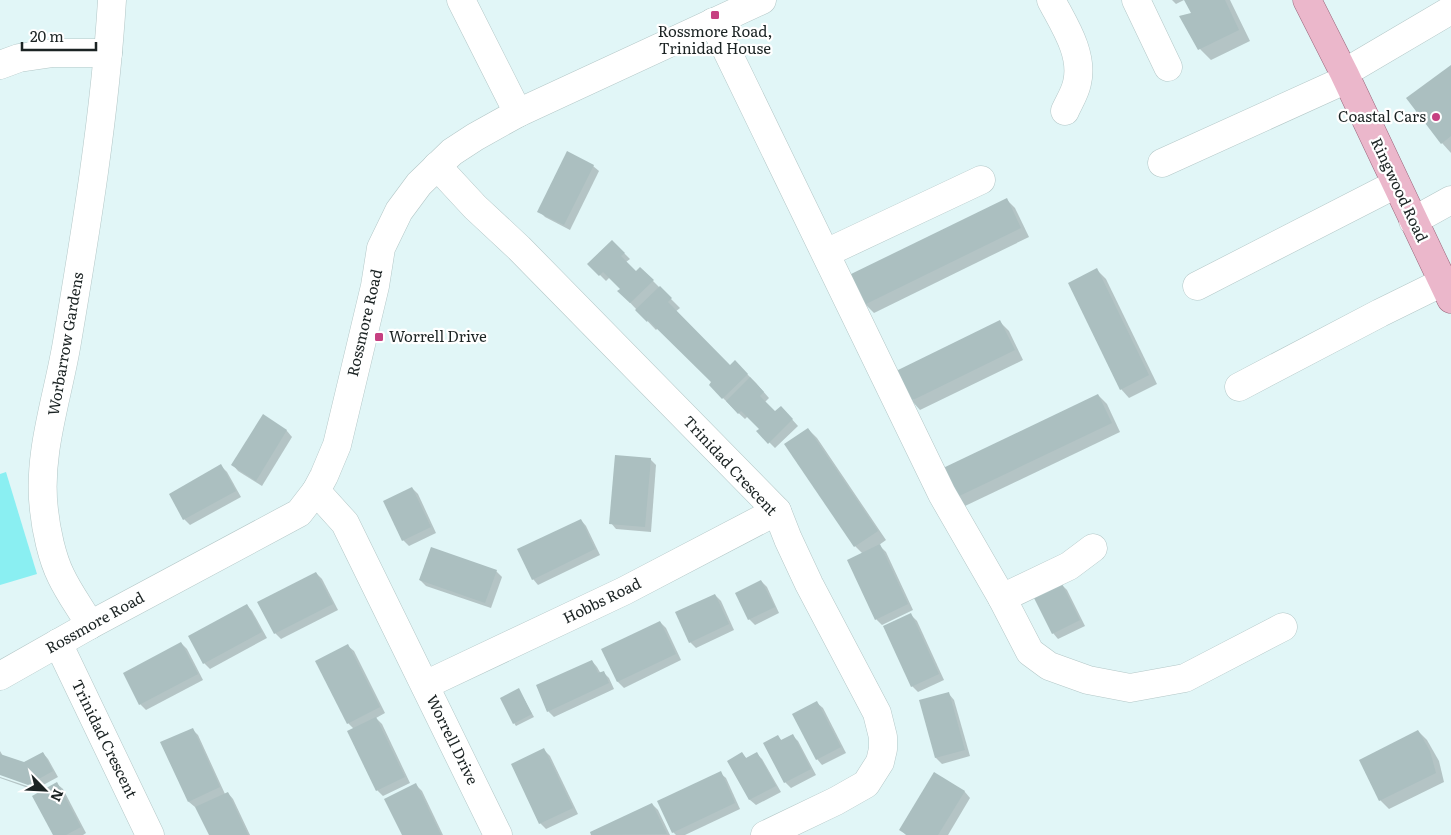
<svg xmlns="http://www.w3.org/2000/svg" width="1451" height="835" font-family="Literata,serif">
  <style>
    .green { fill: #8aeff2 }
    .shadow { fill: #0003 }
    .building { fill: #abbfc0 }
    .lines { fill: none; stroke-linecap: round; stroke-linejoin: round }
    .minor-casing { stroke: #b3c7c7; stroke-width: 29 }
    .major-casing { stroke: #99647a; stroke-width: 29 }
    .minor { stroke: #fff; stroke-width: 28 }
    .major { stroke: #ebb7cb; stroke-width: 28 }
    .poi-dot { fill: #c64081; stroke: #fff; stroke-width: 2 }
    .labels { text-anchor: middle; stroke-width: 4.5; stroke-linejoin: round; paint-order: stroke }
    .poi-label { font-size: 15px; fill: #1b2323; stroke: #fff }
    .street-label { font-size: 15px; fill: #1b2323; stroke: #fff }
  </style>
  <rect width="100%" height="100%" fill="#e1f6f7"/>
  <polygon class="green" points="6,472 37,574 0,585 0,474"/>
  <g class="shadow">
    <polygon points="1172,0 1184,0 1176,4"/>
    <polygon points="1186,0 1230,0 1250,41 1211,60 1200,49 1193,14"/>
    <polygon points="1451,66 1451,153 1442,143"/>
    <polygon points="593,166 599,171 570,230 545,217 539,211"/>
    <polygon points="1006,199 1015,208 1029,237 874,313 865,304"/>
    <polygon points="612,241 630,259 626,262 636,272 640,268 680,308 675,312 730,367 735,362 756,383 769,398 765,402 775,413 781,407 798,426 775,448 758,431 761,429 748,416 745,419 732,407 710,385 713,382 658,328 656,330 637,310 619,291 622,289 610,277 606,281 589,264"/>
    <polygon points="1097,270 1106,279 1157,384 1129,398 1121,389"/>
    <polygon points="1000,322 1009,331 1023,360 920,410 912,401"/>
    <polygon points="1098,395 1107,404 1120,432 965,506 943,469"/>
    <polygon points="263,416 287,431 292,437 262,486 238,471 233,465"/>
    <polygon points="808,429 817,438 886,540 879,545 886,552 913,610 882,625 876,619 863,554 855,546"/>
    <polygon points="650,459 656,465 651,532 616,529 611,523"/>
    <polygon points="221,466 227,472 241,497 190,525 184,519"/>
    <polygon points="412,488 418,494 436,533 409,546 403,540"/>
    <polygon points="581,520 586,526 600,555 538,585 533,579"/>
    <polygon points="496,571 502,577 491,608 426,586 420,580"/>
    <polygon points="316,573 322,579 338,610 281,639 275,633"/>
    <polygon points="761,581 767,587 779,613 755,625 749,619"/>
    <polygon points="1061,584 1067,590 1085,626 1058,639 1053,633"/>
    <polygon points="715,595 721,601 734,630 696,648 690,642"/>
    <polygon points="247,605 252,611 267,638 210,669 204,663"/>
    <polygon points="911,615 917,621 944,680 918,692 912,686"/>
    <polygon points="660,622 666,628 681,660 624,688 618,682 603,650"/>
    <polygon points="181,643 187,649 203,680 146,710 140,704"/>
    <polygon points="348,646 354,651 385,713 376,718 382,724 410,783 383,796 377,790 354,729 348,723"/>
    <polygon points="592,661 597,667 601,674 603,672 609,678 614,689 554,717 548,711"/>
    <polygon points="519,690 534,717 516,726 514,723"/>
    <polygon points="949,694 954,700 970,756 942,764 936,758"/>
    <polygon points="817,703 823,708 846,753 822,765 817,759"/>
    <polygon points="192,729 198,735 225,794 228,793 233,799 250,835 210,835 196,807 195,807 189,802"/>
    <polygon points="1418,731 1427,740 1439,761 1444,782 1389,809 1380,800"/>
    <polygon points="792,735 798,741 816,775 791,788 785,782 778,737 782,741"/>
    <polygon points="544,750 550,756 578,814 546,829 540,823 513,765"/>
    <polygon points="0,751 3,756 24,763 43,753 48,759 58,777 34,790 0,778 0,777 33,788 34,786 0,774"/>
    <polygon points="756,753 762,759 781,792 756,805 750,800 729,761 742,754 747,759"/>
    <polygon points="720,773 726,778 740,809 685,835 676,835 673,832"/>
    <polygon points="935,774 965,792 970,798 948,835 906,835 901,830"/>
    <polygon points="57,784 63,789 86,833 83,835 54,835"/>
    <polygon points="416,785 422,791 443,835 403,835"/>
    <polygon points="652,804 658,810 670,835 593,835 592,833"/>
  </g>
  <g class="building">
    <polygon points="1184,0 1225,0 1239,30 1198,50 1179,16 1191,13"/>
    <polygon points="1451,65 1451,136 1441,144 1406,98"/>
    <polygon points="567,151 594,165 564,225 537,212"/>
    <polygon points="1007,198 1021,228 864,305 849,275"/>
    <polygon points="612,240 625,253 621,256 636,271 640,267 654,280 630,303 617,291 620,289 603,272 599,276 587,264"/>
    <polygon points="1097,268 1149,375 1120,390 1068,283"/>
    <polygon points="660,286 672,298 668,302 730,365 735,360 748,374 722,399 709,385 711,382 648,320 647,322 635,310"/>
    <polygon points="1000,320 1015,350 911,401 896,371"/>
    <polygon points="750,377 764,392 760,396 775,411 781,406 793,419 768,444 756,431 759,429 741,411 738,414 726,401"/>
    <polygon points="1098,394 1112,423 955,498 941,469"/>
    <polygon points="263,414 287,430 256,481 231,465"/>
    <polygon points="808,428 878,531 854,547 784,444"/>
    <polygon points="615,455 651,458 645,527 609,524"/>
    <polygon points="221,464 236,491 183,520 169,494"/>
    <polygon points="412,487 431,527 402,541 383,501"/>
    <polygon points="581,519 595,549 532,580 517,549"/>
    <polygon points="880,544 908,604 875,620 847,560"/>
    <polygon points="431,547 497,570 485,603 419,580"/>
    <polygon points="316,572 333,604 274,634 257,602"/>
    <polygon points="761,580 775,607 748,620 735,593"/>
    <polygon points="1061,582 1080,620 1052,634 1033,596"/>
    <polygon points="715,594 729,624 689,643 675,612"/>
    <polygon points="247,604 262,632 203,664 188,636"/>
    <polygon points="911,613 939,674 911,687 883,626"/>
    <polygon points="660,621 676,654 617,682 601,649"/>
    <polygon points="181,642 198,674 139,705 123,673"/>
    <polygon points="348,644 380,707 347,724 315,661"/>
    <polygon points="592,660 598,673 604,671 609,683 547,712 536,685"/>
    <polygon points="519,688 532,714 513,724 500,698"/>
    <polygon points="949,692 965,750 935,758 919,700"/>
    <polygon points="817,701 841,747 816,760 792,714"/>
    <polygon points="376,717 405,777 376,791 347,731"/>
    <polygon points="193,728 220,787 188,802 160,742"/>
    <polygon points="1418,730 1430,751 1436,773 1379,801 1359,760"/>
    <polygon points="793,734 811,769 784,783 763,743 778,735 781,740"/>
    <polygon points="544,748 573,808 539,824 511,764"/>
    <polygon points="43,752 53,771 28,785 0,775 0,754 24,762"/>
    <polygon points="742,752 746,758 757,752 776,786 749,800 727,761"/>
    <polygon points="721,771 735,803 672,833 657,801"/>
    <polygon points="934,772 965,791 938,835 907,835 899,830"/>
    <polygon points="57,782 81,827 66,835 53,835 32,796"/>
    <polygon points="416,783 441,835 402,835 384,799"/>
    <polygon points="228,792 248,835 209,835 195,807"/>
    <polygon points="652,803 667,834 591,835 590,832"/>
  </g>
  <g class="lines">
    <defs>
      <g id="minor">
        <polyline points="461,0 518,113"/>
        <path d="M 1051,0 C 1064,25 1084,54 1077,83 C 1075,93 1069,102 1065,111"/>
        <polyline points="1136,0 1168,67"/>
        <polyline points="713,22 942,494 1002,598 1030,652 1049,666 1088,680 1130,688 1185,678 1283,627"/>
        <polyline points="0,65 19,58 53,53 108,53"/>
        <polyline points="1344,73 1451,10"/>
        <polyline points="1162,163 1347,79"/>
        <polyline points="437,166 475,207 519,248 777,511 788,539 809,584 877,713 883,737 883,749 880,762 866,784 836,801 765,835"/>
        <polyline points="1413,221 1451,200"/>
        <polyline points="826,253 981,180"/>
        <polyline points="1197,286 1396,184"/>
        <polyline points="1239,387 1380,313 1443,282"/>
        <polyline points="316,491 345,523 498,835"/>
        <polyline points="1002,598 1069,566 1093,548"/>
        <path d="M 90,625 C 81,609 69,593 61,576 C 52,558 46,530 44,510 C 37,454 58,397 67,342 C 86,230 105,114 112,0"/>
        <polyline points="58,643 150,835"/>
        <polyline points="0,676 90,625 299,513 316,491 324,476 337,445 375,286 381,248 399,211 419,184 452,152 475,137 518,113 762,0"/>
        <polyline points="425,685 624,591 777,511"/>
      </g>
      <polyline id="major" points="1307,0 1344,73 1451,299"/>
    </defs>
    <use href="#minor" class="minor-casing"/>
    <use href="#major" class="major-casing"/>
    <use href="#minor" class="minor"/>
    <use href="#major" class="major"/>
  </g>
  <g class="poi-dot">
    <rect x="710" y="10" width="10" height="10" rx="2.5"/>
    <circle cx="1436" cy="117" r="5"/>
    <rect x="374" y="332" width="10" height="10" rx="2.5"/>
  </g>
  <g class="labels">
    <g class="poi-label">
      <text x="715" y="37">Rossmore Road,<tspan x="715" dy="17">Trinidad House</tspan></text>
      <text x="1426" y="122" text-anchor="end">Coastal Cars</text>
      <text x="389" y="342" text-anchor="start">Worrell Drive</text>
    </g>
    <g class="street-label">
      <text transform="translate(1399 190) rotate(65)" y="5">Ringwood Road</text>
      <text transform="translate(365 323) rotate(-77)" y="5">Rossmore Road</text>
      <text transform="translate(66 344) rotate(-80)" y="5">Worbarrow Gardens</text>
      <text transform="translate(730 466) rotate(47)" y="5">Trinidad Crescent</text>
      <text transform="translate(602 601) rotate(-26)" y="5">Hobbs Road</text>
      <text transform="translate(95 623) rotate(-29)" y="5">Rossmore Road</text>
      <text transform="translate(104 739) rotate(64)" y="5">Trinidad Crescent</text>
      <text transform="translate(452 740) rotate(64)" y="5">Worrell Drive</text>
    </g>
  </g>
  <g transform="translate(45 790) rotate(114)" stroke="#ffffff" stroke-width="4" paint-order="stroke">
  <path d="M0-4L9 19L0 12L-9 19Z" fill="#1b2323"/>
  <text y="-8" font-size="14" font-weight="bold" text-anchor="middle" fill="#1b2323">N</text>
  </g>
  <path d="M22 42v8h74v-8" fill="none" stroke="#1b2323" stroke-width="2.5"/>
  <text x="30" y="42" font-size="15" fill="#1b2323" stroke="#ffffff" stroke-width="4" paint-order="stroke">20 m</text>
</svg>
